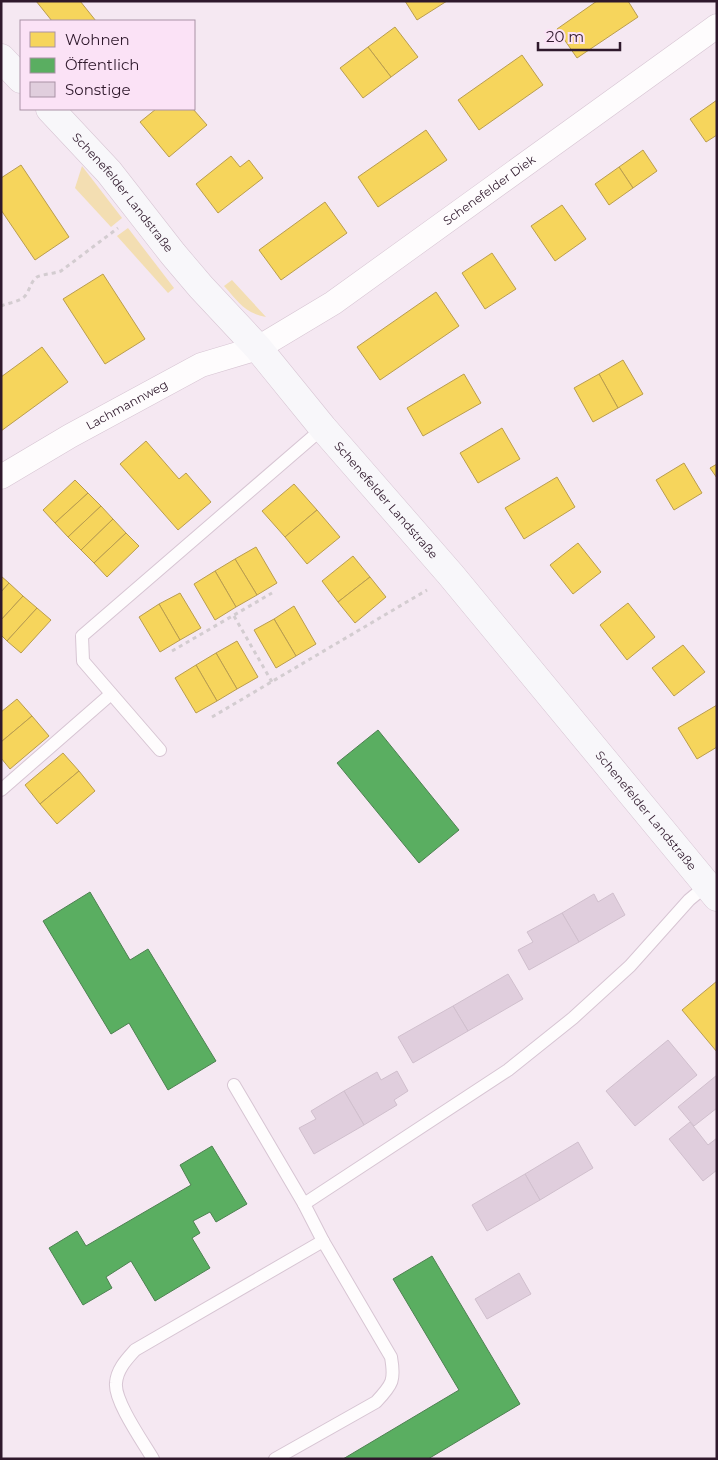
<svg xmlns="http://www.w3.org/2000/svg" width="718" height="1460" font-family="Montserrat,sans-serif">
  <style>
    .green { fill: #f3deb2 }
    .homes { fill: #f6d55c; stroke: #ba9d4e }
    .public { fill: #5aae61; stroke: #4d8151 }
    .building { fill: #e0cedd; stroke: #d0bfcd }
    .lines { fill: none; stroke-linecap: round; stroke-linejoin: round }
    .lane-casing { stroke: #d7c5d3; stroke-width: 14 }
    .street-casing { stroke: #d7c5d3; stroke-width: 25 }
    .secondary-casing { stroke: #d7c5d3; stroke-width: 29 }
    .path { stroke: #d3ccd0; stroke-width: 3; stroke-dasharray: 4 4; stroke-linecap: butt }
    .lane { stroke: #fefcfd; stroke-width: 12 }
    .street { stroke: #fefcfd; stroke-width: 24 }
    .secondary { stroke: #f8f7fa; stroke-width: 28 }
    .labels { text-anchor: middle; stroke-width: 5; stroke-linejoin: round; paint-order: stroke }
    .street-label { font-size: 12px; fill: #2f192c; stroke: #fbe2f6 }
  </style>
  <rect width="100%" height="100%" fill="#f5e8f2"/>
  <g class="green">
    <polygon points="82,166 122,218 111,227 75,188"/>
    <polygon points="128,228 174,288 168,293 117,236"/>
    <path d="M 232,280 L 266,317 C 244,313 238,301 224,286 Z"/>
  </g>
  <g class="homes">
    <polygon points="36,1 80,1 96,21 52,21"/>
    <polygon points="405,1 447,1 417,20"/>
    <polygon points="597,1 628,1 638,17 577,58 557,29"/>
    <polygon points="395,27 418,57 391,77 368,47"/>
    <polygon points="368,47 391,77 363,98 340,68"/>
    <polygon points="522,55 543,85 479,130 458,100"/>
    <polygon points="717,100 717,135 706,142 690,119"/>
    <polygon points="156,109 193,109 207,125 169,157 140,122"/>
    <polygon points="426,130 447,160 378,207 358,177"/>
    <polygon points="643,150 657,171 633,188 619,167"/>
    <polygon points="231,156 240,167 249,160 263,178 218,213 196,184"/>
    <polygon points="21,165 69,237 35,260 1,210 1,178"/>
    <polygon points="619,167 633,188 609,205 595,184"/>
    <polygon points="325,202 347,233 281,280 259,250"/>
    <polygon points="562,205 586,239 555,261 531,226"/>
    <polygon points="492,253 516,289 485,309 462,273"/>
    <polygon points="103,274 145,339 105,364 63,299"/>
    <polygon points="436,292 459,326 380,380 357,347"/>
    <polygon points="42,347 68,382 1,431 1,377"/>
    <polygon points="623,360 643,394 618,408 599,374"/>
    <polygon points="464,374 481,403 423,436 407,408"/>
    <polygon points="599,374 618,408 593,422 574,388"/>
    <polygon points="502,428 520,459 478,483 460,453"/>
    <polygon points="146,441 179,479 186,473 211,502 178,530 120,464"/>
    <polygon points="684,463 702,493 674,510 656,480"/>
    <polygon points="717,464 717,478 710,468"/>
    <polygon points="557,477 575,507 524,539 505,508"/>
    <polygon points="75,480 88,493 55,523 43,510"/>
    <polygon points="294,484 317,510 285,537 262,511"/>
    <polygon points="88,493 101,506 68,537 55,523"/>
    <polygon points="101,506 113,519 81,550 68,537"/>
    <polygon points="317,510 340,537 307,564 285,537"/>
    <polygon points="113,519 126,533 94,563 81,550"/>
    <polygon points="126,533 139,546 107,577 94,563"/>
    <polygon points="578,543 601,572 573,594 550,565"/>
    <polygon points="256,547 277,583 257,595 235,559"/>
    <polygon points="353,556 370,577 338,602 322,581"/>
    <polygon points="235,559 257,595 236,607 215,571"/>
    <polygon points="215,571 236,607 215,620 194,584"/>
    <polygon points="1,576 9,583 1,592"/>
    <polygon points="370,577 386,597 355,623 338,602"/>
    <polygon points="9,583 23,596 1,620 1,592"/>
    <polygon points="180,593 201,628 180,640 159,604"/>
    <polygon points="23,596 37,608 7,641 1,635 1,620"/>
    <polygon points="628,603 655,637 627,660 600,625"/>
    <polygon points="159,604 180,640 160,652 139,617"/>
    <polygon points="294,606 316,644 296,656 274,619"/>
    <polygon points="37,608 51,620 21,653 7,641"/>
    <polygon points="274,619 296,656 276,668 254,630"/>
    <polygon points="237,641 258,677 237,689 216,653"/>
    <polygon points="683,645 705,672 674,696 652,668"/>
    <polygon points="216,653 237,689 217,701 196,665"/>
    <polygon points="196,665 217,701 196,713 175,678"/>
    <polygon points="17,699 32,716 1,742 1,712"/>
    <polygon points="717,705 717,747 697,759 678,728"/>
    <polygon points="32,716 49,736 10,769 1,758 1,742"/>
    <polygon points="63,753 79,771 40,804 25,785"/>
    <polygon points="79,771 95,791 57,824 40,804"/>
    <polygon points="717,981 717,1052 682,1010"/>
  </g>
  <g class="public">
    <polygon points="378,730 459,830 419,863 337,763"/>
    <polygon points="90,892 130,960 148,949 216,1061 168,1090 129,1023 111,1034 43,921"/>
    <polygon points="212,1146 247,1204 216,1222 210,1212 193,1221 200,1233 192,1238 210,1268 155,1301 131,1261 106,1277 112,1288 83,1305 49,1248 77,1231 86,1246 191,1185 180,1165"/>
    <polygon points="432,1256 520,1404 428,1459 343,1459 459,1390 393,1279"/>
  </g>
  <g class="building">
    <polygon points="613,893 625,915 579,942 562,913 594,894 598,902"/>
    <polygon points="562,913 579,942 529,970 518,950 533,942 527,932"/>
    <polygon points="508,974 523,999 468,1031 453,1006"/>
    <polygon points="453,1006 468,1031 413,1063 398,1037"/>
    <polygon points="668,1040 697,1075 635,1126 606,1091"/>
    <polygon points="397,1071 408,1091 394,1100 397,1105 364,1125 344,1091 377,1072 381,1080"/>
    <polygon points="717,1075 717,1108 694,1126 678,1107"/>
    <polygon points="344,1091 364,1125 314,1154 299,1128 316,1119 311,1111"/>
    <polygon points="690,1122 708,1145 717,1138 717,1170 703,1181 669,1139"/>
    <polygon points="578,1142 593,1168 540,1200 525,1174"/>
    <polygon points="525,1174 540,1200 487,1231 472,1205"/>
    <polygon points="519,1273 531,1294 487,1319 475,1299"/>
  </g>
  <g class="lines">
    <defs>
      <g id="lane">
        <polyline points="160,750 83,661 82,636 323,428"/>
        <polyline points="1,790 111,694"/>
        <polyline points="234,1085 304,1204"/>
        <polyline points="323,1241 304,1204 508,1070 573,1018 630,966 689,900 707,885"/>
        <path d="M 153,1459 C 143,1442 114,1401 116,1383 C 117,1369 127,1359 135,1350 L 323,1241 L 391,1357 C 395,1380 393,1384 376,1402 L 275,1459"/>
      </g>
      <g id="street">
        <path id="s1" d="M 1,477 L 70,436 L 201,365 L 258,348 L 333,303 L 717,26"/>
      </g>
      <g id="secondary">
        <polyline points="1,58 21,79"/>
        <path id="s2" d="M 50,109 L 109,172 L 173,254 L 201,287 L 258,348 L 323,428 L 451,575 L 717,897"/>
      </g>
    </defs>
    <use href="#lane" class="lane-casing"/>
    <use href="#street" class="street-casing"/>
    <use href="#secondary" class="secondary-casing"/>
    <g class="path">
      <path d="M 1,306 C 8,303 18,302 24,297 C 30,291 30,282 37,277 C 43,274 53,274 61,271 L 118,228"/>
      <polyline points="234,616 272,682"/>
      <polyline points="172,651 272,593"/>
      <polyline points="212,717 427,590"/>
    </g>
    <use href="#lane" class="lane"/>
    <use href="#street" class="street"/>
    <use href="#secondary" class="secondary"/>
  </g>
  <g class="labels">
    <g class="street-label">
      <text dy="4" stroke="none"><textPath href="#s1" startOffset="569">Schenefelder Diek</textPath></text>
      <text dy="4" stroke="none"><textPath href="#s2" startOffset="111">Schenefelder Landstraße</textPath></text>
      <text dy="4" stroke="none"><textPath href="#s1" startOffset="145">Lachmannweg</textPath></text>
      <text dy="4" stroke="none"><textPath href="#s2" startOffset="516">Schenefelder Landstraße</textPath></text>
      <text dy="4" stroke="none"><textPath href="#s2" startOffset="921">Schenefelder Landstraße</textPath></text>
    </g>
  </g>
  <rect width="718" height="1460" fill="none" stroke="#2f192c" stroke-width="5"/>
  <rect x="20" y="20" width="175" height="90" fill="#fbe2f6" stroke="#a992a5"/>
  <rect x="30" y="32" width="25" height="15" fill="#f6d55c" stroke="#a992a5"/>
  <text x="65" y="45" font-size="15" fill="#2f192c">Wohnen</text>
  <rect x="30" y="58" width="25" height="15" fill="#5aae61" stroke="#a992a5"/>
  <text x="65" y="70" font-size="15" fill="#2f192c">Öffentlich</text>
  <rect x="30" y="82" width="25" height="15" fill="#e0cedd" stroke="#a992a5"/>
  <text x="65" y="95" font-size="15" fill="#2f192c">Sonstige</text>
  <path d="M538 42v8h82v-8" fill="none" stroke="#2f192c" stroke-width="2.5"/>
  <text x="546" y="42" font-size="15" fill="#2f192c" stroke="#fbe2f6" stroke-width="4" paint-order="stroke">20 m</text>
</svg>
